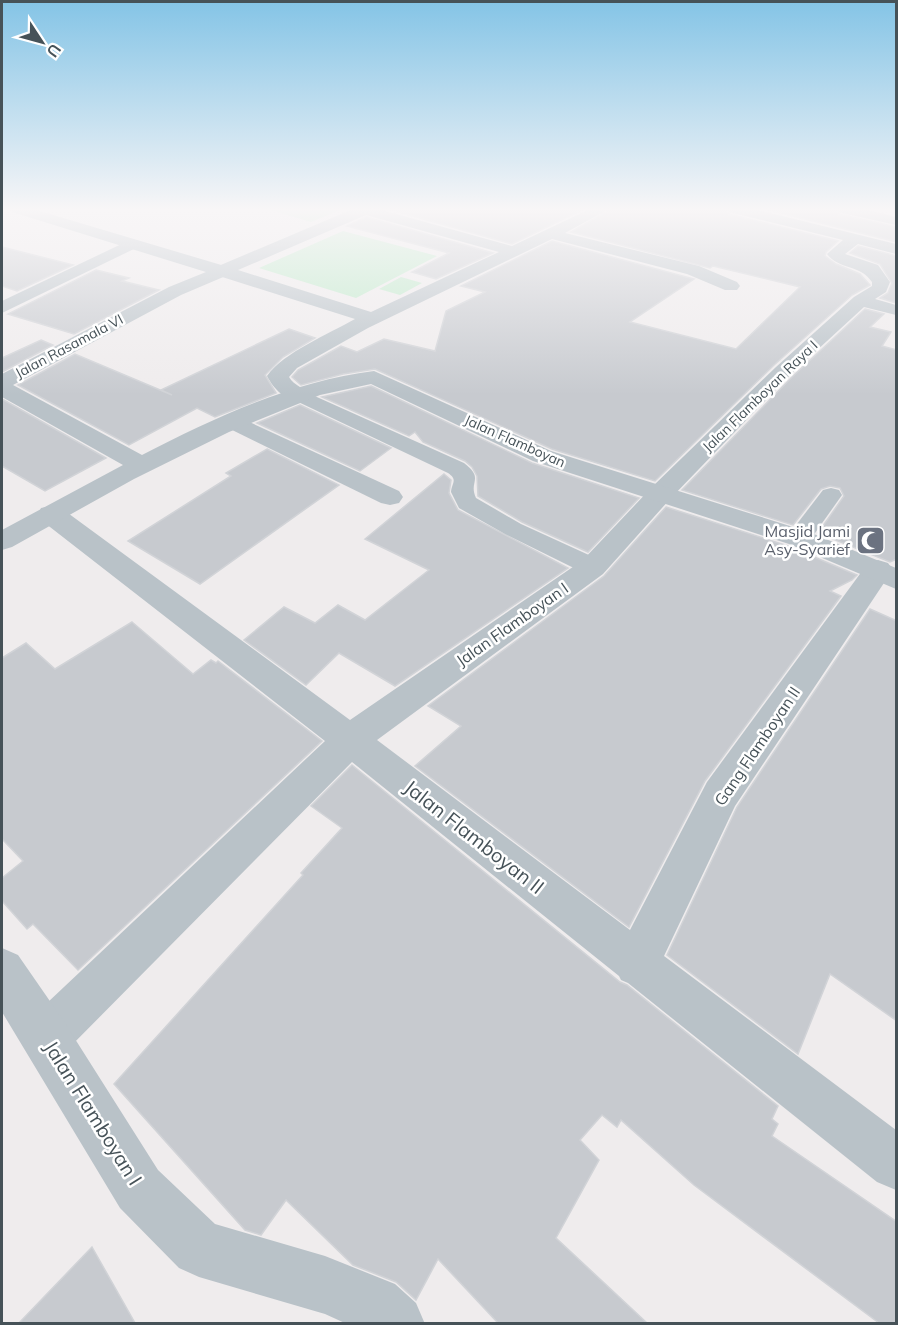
<svg xmlns="http://www.w3.org/2000/svg" width="898" height="1325" font-family="Mulish,sans-serif">
  <style>
    .green { fill: #bdeac9 }
    .building { fill: #c7cacf; stroke: #d1d3d7; stroke-width: 1.5 }
    .lines { fill: none; stroke-linecap: round; stroke-linejoin: round }
    .service { fill: #b9c2c8; fill-rule: evenodd }
    .minor { fill: #b9c2c8; fill-rule: evenodd }
    .tertiary { fill: #b9c2c8; fill-rule: evenodd }
    .labels { text-anchor: middle; stroke-width: 5; stroke-linejoin: round; paint-order: stroke }
    .far-street-label { font-size: 14px; fill: #465258; stroke: #fff }
    .worship-label { font-size: 16px; fill: #5b616d; stroke: #fff; text-anchor: end }
    .street-label { font-size: 16px; fill: #465258; stroke: #fff }
    .near-street-label { font-size: 20px; fill: #465258; stroke: #fff }
  </style>
  <rect width="100%" height="100%" fill="#efeced"/>
  <g class="green">
    <polygon points="267,209 336,209 340,210 311,222"/>
    <polygon points="343,231 437,256 356,298 259,268"/>
    <polygon points="401,277 422,283 400,295 379,289"/>
  </g>
  <g class="building">
    <polygon points="388,209 584,209 512,244"/>
    <polygon points="611,209 725,209 728,214 838,241 826,252 825,256 836,264 860,274 870,285 852,295 774,365 655,481 552,449 375,369 343,374 301,385 292,377 298,370 341,346 357,352 384,339 435,351 446,311 485,292 461,286 552,241 694,279 630,322 736,349 800,287 713,266 710,268 571,232"/>
    <polygon points="765,209 834,209 838,214 897,227 897,242"/>
    <polygon points="366,217 493,253 436,279 412,272 449,253 347,226"/>
    <polygon points="858,246 897,256 896,303 880,298 888,293 892,283 880,264 850,253"/>
    <polygon points="2,247 73,265 17,291 2,286"/>
    <polygon points="96,270 129,278 122,281 159,290 74,334 8,314"/>
    <polygon points="865,309 884,314 870,327 891,332 882,346 897,350 897,559 890,562 818,533 844,496 840,488 830,486 821,489 793,525 682,490 792,377"/>
    <polygon points="289,329 315,338 283,357 265,375 276,393 215,417 197,408 129,445 18,385 75,354 172,395 161,390"/>
    <polygon points="41,340 53,345 2,372 2,358"/>
    <polygon points="371,386 532,463 639,498 588,552 522,522 478,496 477,476 472,467 465,461 423,442 415,432 409,436 322,397"/>
    <polygon points="2,399 106,458 45,491 2,466"/>
    <polygon points="300,405 391,448 360,471 257,423"/>
    <polygon points="267,449 339,485 200,584 128,541 231,476 226,473"/>
    <polygon points="444,474 451,480 449,493 458,510 568,568 395,686 339,653 306,685 244,640 284,607 315,623 338,605 365,620 429,570 365,539"/>
    <polygon points="666,507 788,546 857,575 852,580 830,591 841,596 705,781 629,927 415,766 461,726 428,706 604,576"/>
    <polygon points="870,609 897,621 897,1021 830,974 798,1054 667,955 737,807"/>
    <polygon points="132,622 193,674 211,660 216,663 218,661 322,741 78,970 33,924 27,929 2,901 2,878 23,861 2,839 2,658 26,643 55,669"/>
    <polygon points="352,765 620,982 627,985 778,1106 772,1119 778,1124 772,1136 897,1222 897,1323 879,1323 694,1185 621,1120 617,1127 602,1115 580,1140 599,1160 556,1238 647,1323 498,1323 438,1259 416,1300 396,1282 353,1265 286,1200 261,1235 245,1230 114,1084 303,875 301,873 342,828 311,806"/>
    <polygon points="92,1247 135,1323 19,1323"/>
  </g>
  <g class="lines">
    <g class="service">
      <path d="M 299,389 L 464,463 C 485,479 468,481 476,498 L 521,524 L 602,561 L 606,567 L 602,573 L 593,575 L 584,573 L 505,534 L 459,508 L 451,492 C 452,482 458,480 448,473 L 292,399 L 290,395 L 292,391 Z"/>
      <polygon points="831,488 839,490 842,495 808,543 799,546 790,543 787,538 790,533 823,490"/>
    </g>
    <g class="minor">
      <path d="M 353,209 L 378,209 L 512,246 L 590,209 L 609,209 L 565,233 L 699,266 L 737,282 L 740,286 L 737,290 L 725,290 L 687,274 L 552,239 L 368,328 L 297,368 L 289,377 C 294,386 304,387 310,395 L 307,400 C 288,404 275,391 267,376 C 284,352 329,334 355,319 L 216,275 L 214,271 L 216,267 ZM 366,215 L 499,252 L 371,312 L 238,270 Z"/>
      <path d="M 727,209 L 754,209 L 896,244 L 896,254 L 858,244 L 845,254 L 878,265 L 890,282 L 886,292 L 875,299 L 896,305 L 896,315 L 864,307 L 790,375 L 670,499 L 603,574 L 377,740 L 630,930 L 707,782 L 868,563 L 878,560 L 888,563 L 893,570 L 888,577 L 735,806 L 664,956 L 896,1130 L 896,1190 L 877,1182 L 628,983 L 621,980 L 619,976 L 352,762 L 63,1054 L 46,1061 L 29,1054 L 22,1037 L 29,1020 L 325,741 L 41,520 L 38,514 L 41,508 L 51,506 L 61,508 L 350,720 L 583,560 L 652,487 L 776,367 L 854,297 L 872,286 L 872,282 C 860,264 839,270 827,254 L 843,240 L 729,212 Z"/>
      <polygon points="836,209 864,209 896,217 896,225 838,212"/>
      <polygon points="132,239 138,241 140,244 138,247 2,313 2,301"/>
      <polygon points="232,414 399,491 403,497 399,503 390,505 381,503 224,426 220,421 224,416"/>
    </g>
    <g class="tertiary">
      <path d="M 10,209 L 33,209 L 228,267 L 230,271 L 228,275 L 181,295 L 13,385 L 142,455 C 214,418 293,381 374,371 L 551,451 L 809,532 L 896,568 L 896,589 L 789,544 L 533,461 L 371,384 L 320,395 L 229,432 L 134,479 L 12,547 L 2,550 L 2,530 L 123,465 L 2,397 L 2,374 L 169,287 L 206,272 L 12,212 Z"/>
      <polygon points="2,948 18,955 63,1020 158,1170 215,1224 325,1256 395,1284 416,1303 425,1324 347,1324 325,1314 199,1277 179,1268 120,1208 2,1012"/>
    </g>
  </g>
  <linearGradient id="sky" x2="0" y2="1"><stop stop-color="#84c4e6"/><stop offset="0.53" stop-color="#f8f6f7"/><stop offset="1" stop-color="#f8f6f7" stop-opacity="0"/></linearGradient>
  <rect width="898" height="395" fill="url(#sky)"/>
  <defs>
    <symbol id="mosque-square" viewBox="-11 -11 22 22"><rect x="-9" y="-9" width="18" height="18" rx="4" fill="#6b7280" stroke="#fff"/><path d="M3.5-4.9A6 6 0 1 0 3.5 4.9A5 5 0 1 1 3.5-4.9Z" fill="#fff"/></symbol>
  </defs>
  <g fill-rule="evenodd">
    <use href="#mosque-square" x="854" y="524" width="33" height="33"/>
  </g>
  <g class="labels">
    <g class="far-street-label">
      <text transform="translate(69 346) rotate(-28)" y="5">Jalan Rasamala VI</text>
      <text transform="translate(760 396) rotate(-44)" y="5">Jalan Flamboyan Raya I</text>
      <text transform="translate(515 441) rotate(24)" y="5">Jalan Flamboyan</text>
    </g>
    <g class="worship-label">
      <text x="850" y="537">Masjid Jami<tspan x="850" dy="18">Asy-Syarief</tspan></text>
    </g>
    <g class="street-label">
      <text transform="translate(512 624) rotate(-35)" y="6">Jalan Flamboyan I</text>
      <text transform="translate(757 746) rotate(-56)" y="6">Gang Flamboyan II</text>
    </g>
    <g class="near-street-label">
      <text transform="translate(474 837) rotate(38)" y="7">Jalan Flamboyan II</text>
      <text transform="translate(93 1113) rotate(58)" y="7">Jalan Flamboyan I</text>
    </g>
  </g>
  <rect width="898" height="1325" fill="none" stroke="#465258" stroke-width="6"/>
  <g transform="translate(42 42) rotate(126)" stroke="#ffffff" stroke-width="4.5" paint-order="stroke">
  <path d="M0-4.5L10 22L0 15L-10 22Z" fill="#465258"/>
  <text y="-9" font-size="16" font-weight="bold" text-anchor="middle" fill="#465258">U</text>
  </g>
</svg>
